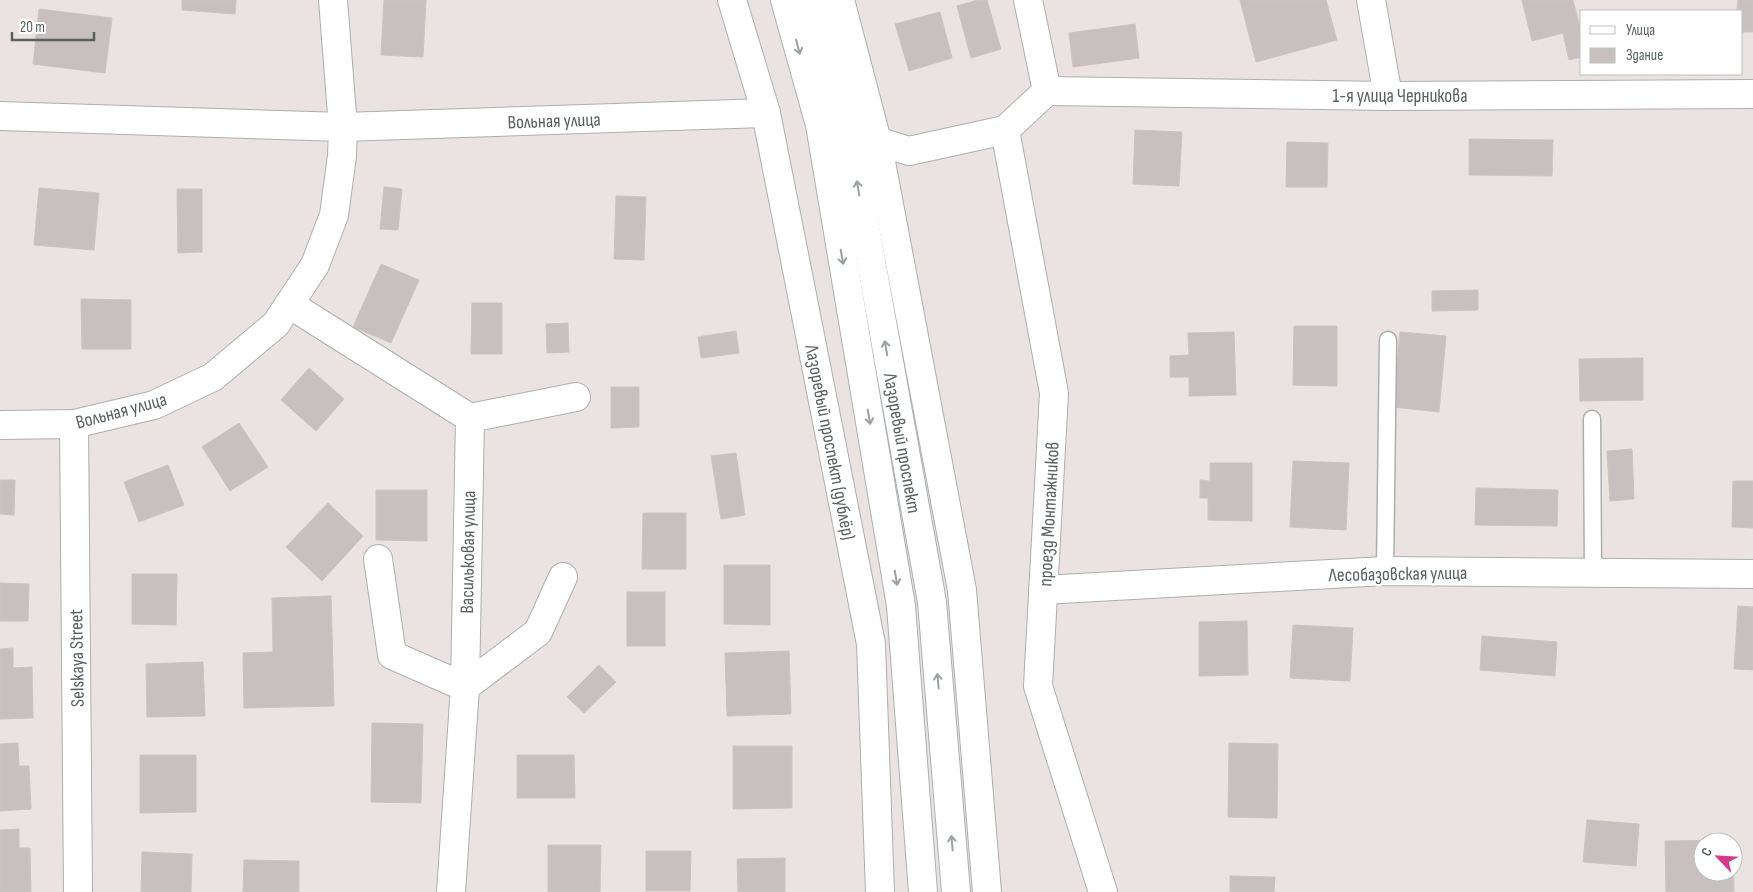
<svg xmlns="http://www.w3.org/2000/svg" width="1753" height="892" font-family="'Sofia Sans Condensed',sans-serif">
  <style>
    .building { fill: #c8c0c0; stroke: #cfc2c0; fill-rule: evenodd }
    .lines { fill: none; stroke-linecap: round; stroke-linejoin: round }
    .service-casing { stroke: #aab0b0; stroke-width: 19 }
    .minor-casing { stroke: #aab0b0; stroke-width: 30 }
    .tertiary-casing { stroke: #aab0b0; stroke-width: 30 }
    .service { stroke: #fff; stroke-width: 16 }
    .minor { stroke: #fff; stroke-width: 28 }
    .tertiary { stroke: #fff; stroke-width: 28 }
    .oneway { stroke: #9ba0a0 }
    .labels { text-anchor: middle; stroke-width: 5; stroke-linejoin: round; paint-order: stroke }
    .street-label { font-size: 19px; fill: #596060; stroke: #fff }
  </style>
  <rect width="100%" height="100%" fill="#ebe3e1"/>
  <g class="building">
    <polygon points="182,0 236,0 235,14 182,10"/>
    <polygon points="384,0 426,0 423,57 381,55"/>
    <polygon points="978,0 987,0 1001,49 971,58 957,6"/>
    <polygon points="1240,0 1326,0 1337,40 1256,62"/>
    <polygon points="1522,0 1573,0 1582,35 1582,57 1569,60 1563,33 1532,41"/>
    <polygon points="1738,0 1753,0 1753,32 1742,32 1742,11 1737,11"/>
    <polygon points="39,9 112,18 105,73 33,64"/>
    <polygon points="940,12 952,58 909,71 895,24"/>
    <polygon points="1135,24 1139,58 1073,67 1069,33"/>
    <polygon points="1135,130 1182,132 1179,186 1133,184"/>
    <polygon points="1469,139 1553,140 1552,176 1469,175"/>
    <polygon points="1287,142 1328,143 1327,187 1286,187"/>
    <polygon points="384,187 402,189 398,230 380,229"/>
    <polygon points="39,188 99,193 94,250 34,245"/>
    <polygon points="177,189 202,189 202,252 178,253"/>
    <polygon points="616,196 646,197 644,260 614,259"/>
    <polygon points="381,264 419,280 391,343 353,327"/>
    <polygon points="1478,290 1478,310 1432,311 1432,291"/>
    <polygon points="81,299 131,300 131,349 82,349"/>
    <polygon points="472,303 502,303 502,354 471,354"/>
    <polygon points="568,323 569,352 547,353 546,324"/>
    <polygon points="1294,326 1337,326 1337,386 1293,385"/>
    <polygon points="736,331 739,353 701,358 698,337"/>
    <polygon points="1234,332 1236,395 1189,396 1189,377 1170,377 1170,356 1189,355 1188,333"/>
    <polygon points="1400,332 1446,336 1439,412 1393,407"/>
    <polygon points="1643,358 1643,400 1580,401 1579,359"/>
    <polygon points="309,368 344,399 316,431 281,400"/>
    <polygon points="611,387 639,387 639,427 611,428"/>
    <polygon points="239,423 268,467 230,491 202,447"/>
    <polygon points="1632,449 1634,499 1610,501 1607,451"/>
    <polygon points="736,453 745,515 721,519 711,456"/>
    <polygon points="1293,461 1349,463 1346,530 1290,527"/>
    <polygon points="1210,463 1252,463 1252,521 1208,520 1208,498 1200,498 1200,480 1210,481"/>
    <polygon points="168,465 184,505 139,522 124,482"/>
    <polygon points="0,480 15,480 14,515 0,514"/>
    <polygon points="1733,481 1753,481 1753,528 1732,527"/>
    <polygon points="1476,488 1558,490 1557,526 1475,525"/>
    <polygon points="376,490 427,490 427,541 376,540"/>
    <polygon points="328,503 363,536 322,581 286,547"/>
    <polygon points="643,513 686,513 686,569 642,569"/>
    <polygon points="724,565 770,565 770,625 724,624"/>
    <polygon points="132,574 177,574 176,625 132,624"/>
    <polygon points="0,583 29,584 28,621 0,621"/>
    <rect x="627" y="592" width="38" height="54"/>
    <polygon points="331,596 334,706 244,708 243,653 273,652 272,598"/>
    <polygon points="1738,606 1753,607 1753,670 1734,669"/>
    <polygon points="1247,621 1248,675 1199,676 1199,622"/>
    <polygon points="1293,625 1353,628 1350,681 1290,678"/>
    <polygon points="1482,636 1557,642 1555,676 1480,670"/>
    <polygon points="13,648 13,668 32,667 33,718 0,719 0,649"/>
    <polygon points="789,651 791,714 727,716 725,653"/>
    <polygon points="203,662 205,716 147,717 146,664"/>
    <polygon points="599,665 616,682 584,713 567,697"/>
    <polygon points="372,723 423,724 421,803 371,802"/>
    <polygon points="18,743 19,766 29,766 31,809 0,811 0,744"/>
    <polygon points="1229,743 1278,744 1277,818 1228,817"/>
    <polygon points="733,746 792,746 792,808 733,809"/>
    <polygon points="140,755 196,755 196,812 140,813"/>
    <polygon points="517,755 574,755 575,798 517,798"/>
    <polygon points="1587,820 1639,824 1636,866 1583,862"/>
    <polygon points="19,829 19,848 30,848 31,892 0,892 0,830"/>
    <path d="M 1733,840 L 1734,892 L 1666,892 L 1665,841 ZM 1703,842 L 1733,842 L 1733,872 L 1703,872 Z"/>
    <polygon points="548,845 601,845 600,892 548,892"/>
    <polygon points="646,851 691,851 690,891 646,891"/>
    <polygon points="142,852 192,854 191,892 141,892"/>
    <polygon points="785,858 785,892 738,892 737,859"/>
    <polygon points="244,860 299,861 299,892 243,892"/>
    <polygon points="1230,876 1275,877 1274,892 1230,892"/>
  </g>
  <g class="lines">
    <defs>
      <g id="service">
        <polyline points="1592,419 1593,573"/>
        <polyline points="1385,571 1388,340"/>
      </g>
      <g id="minor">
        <polyline points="732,0 766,113 871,644 880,892"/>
        <polyline points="840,0 877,141 962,590 987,892"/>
        <polyline points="1028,0 1047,91"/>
        <polyline points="1371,0 1388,96"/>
        <polyline points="1047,91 1388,96 1753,94"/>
        <polyline points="0,116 343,127 766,113"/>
        <polyline points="1005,130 1054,393 1038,686 1103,892"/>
        <polyline points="877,141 909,151 1005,130 1047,91"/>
        <polyline points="289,304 470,418 465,687 451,892"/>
        <polyline points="470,418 576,397"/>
        <polyline points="74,424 78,892"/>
        <polyline points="0,425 74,424 154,405 213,377 276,324 315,265 334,215 342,156 343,127 333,0"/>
        <polyline points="378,559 392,655 465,687 538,632 563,577"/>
        <polyline points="1043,590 1385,571 1753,574"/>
      </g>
      <g id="tertiary">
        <polyline points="785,0 820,125 901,606 923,892"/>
        <polyline points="813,0 848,132 932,602 956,892"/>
      </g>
    </defs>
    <use href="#service" class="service-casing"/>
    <use href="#minor" class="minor-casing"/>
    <use href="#tertiary" class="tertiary-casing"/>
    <use href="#service" class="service"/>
    <use href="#minor" class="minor"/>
    <use href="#tertiary" class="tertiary"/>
  </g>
  <defs><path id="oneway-shaft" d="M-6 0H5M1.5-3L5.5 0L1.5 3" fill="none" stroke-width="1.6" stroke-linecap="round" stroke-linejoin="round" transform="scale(1.25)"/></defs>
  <g class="oneway">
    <use href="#oneway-shaft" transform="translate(798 47) rotate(75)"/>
    <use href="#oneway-shaft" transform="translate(858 188) rotate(-100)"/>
    <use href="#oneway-shaft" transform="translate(842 257) rotate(80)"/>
    <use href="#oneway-shaft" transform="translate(886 348) rotate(-100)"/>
    <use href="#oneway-shaft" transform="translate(869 417) rotate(80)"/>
    <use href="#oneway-shaft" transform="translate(896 578) rotate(80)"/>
    <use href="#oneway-shaft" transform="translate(938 681) rotate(-95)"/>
    <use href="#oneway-shaft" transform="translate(952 843) rotate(-95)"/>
  </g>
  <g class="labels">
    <g class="street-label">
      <text x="1400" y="102">1-я улица Черникова</text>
      <text transform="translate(554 120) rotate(-2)" y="7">Вольная улица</text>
      <text transform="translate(121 410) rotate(-15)" y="7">Вольная улица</text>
      <text transform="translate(831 442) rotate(79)" y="7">Лазоревый проспект (дублёр)</text>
      <text transform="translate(903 443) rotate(80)" y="7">Лазоревый проспект</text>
      <text transform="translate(1048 514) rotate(-87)" y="7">проезд Монтажников</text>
      <text transform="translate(467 552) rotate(-89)" y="7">Васильковая улица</text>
      <text transform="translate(1398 573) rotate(-1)" y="7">Лесобазовская улица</text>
      <text transform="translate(76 658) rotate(-91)" y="7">Selskaya Street</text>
    </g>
  </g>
  <rect x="1580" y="10" width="162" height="65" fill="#ffffff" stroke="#bdbfbf"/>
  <rect x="1590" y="26" width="25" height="8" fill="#ffffff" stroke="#bdbfbf"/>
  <text x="1626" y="35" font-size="15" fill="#596060">Улица</text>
  <rect x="1590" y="48" width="25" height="15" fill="#c8c0c0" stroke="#bdbfbf"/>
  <text x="1626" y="60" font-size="15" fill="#596060">Здание</text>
  <g transform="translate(1718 857) rotate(295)"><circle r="24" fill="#ffffff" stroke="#bdbfbf"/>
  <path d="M0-4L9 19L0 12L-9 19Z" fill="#d73a87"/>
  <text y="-8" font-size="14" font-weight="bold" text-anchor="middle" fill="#596060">С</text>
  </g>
  <path d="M12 32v8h82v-8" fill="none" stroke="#596060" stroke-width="2.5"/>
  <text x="20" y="32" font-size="15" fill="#596060" stroke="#ffffff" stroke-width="4" paint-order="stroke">20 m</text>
</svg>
